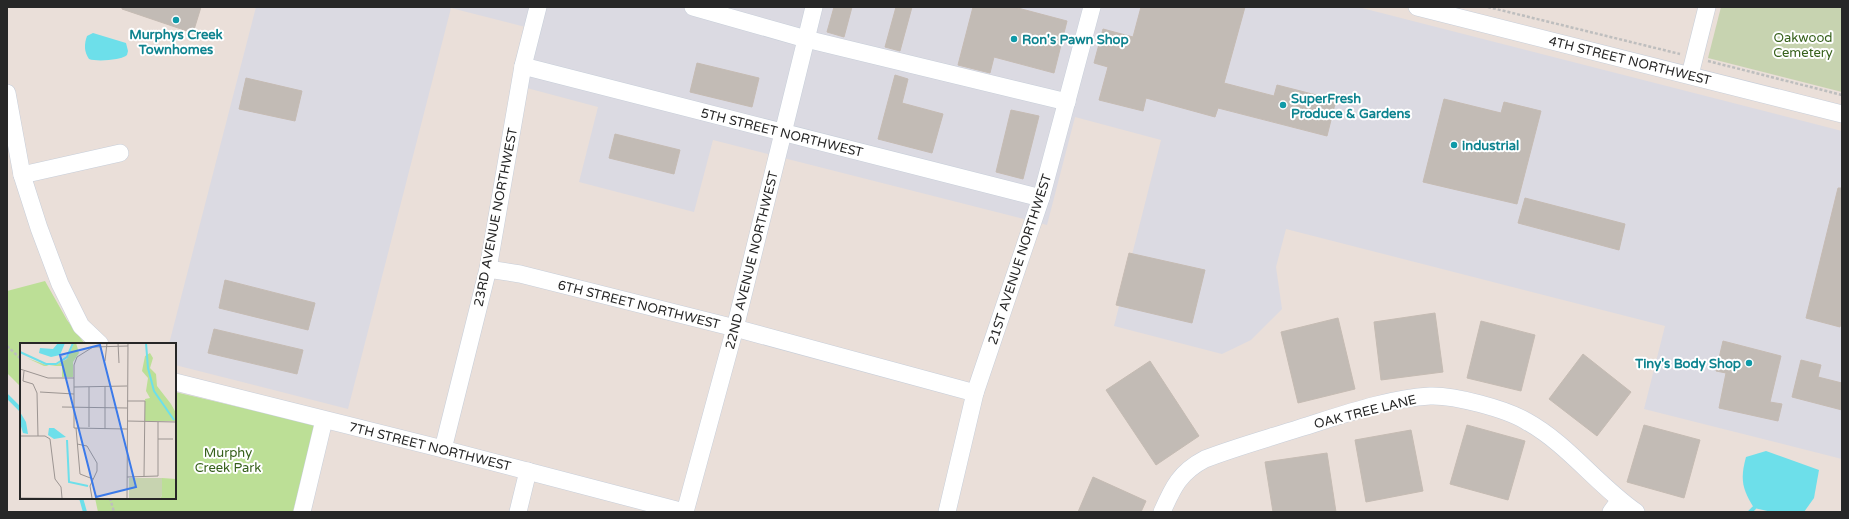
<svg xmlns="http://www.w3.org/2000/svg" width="1849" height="519" font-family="'Varela Round',sans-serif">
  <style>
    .industrial { fill: #dbdae2 }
    .green { fill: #bcdf96 }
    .cemetery { fill: #c7d3b0 }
    .water { fill: #6ddfea }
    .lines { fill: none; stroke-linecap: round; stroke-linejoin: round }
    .stream { stroke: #6ddfea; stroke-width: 4 }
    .building { fill: #c2bbb5; stroke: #c5bbb3 }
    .minor-casing { stroke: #c7ced9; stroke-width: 18 }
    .path { stroke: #bebebe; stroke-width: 2.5; stroke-dasharray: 3 2; stroke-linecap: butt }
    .minor { stroke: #fff; stroke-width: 17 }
    .culture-dot { fill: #0f9aa8; stroke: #fff; stroke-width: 1.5 }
    .labels { text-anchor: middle; stroke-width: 4; stroke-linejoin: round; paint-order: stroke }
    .culture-label { font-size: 13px; font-weight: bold; fill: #0d838f; stroke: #fff; text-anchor: start }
    .park-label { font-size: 13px; fill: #36601b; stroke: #fff }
    .street-label { font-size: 13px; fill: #272727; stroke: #fff }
    .inset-river { fill: none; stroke: #6ddfea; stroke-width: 2 }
    .inset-road { fill: none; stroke: #9c9592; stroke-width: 1 }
    .view { fill: #3b7aea; fill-opacity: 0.15; stroke: #3b7aea; stroke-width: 2 }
    .inset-edge { fill: none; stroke: #272727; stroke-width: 2 }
  </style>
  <rect width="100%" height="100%" fill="#eadfd9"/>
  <polygon class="industrial" points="256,7 1358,7 1842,131 1842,459 1644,409 1665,326 1286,229 1276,267 1282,309 1251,340 1222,354 1114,326 1161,140 1075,117 1047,225 713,140 694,212 579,182 598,107 523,87 537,30 451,8 348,409 175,365 175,344 169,344"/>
  <g class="green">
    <polygon points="45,281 67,320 85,344 21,344 21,387 7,373 7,291"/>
    <polygon points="175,392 315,425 293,512 98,512 95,498 175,498"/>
  </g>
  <polygon class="cemetery" points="1721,7 1842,7 1842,92 1708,58"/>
  <g class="water">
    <path d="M 93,33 L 126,43 L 128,51 L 127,55 C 122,60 97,62 89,59 C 84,52 84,44 87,36 Z"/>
    <path d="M 1766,451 L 1819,470 L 1814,498 L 1804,512 L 1772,512 L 1754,508 C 1742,489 1740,479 1746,457 Z"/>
  </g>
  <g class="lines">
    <g class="stream">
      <polyline points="7,396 21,410"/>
      <polyline points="81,498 85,512"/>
      <polyline points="1750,512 1754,508"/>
    </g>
  </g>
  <g class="building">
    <polygon points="122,7 201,7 193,33 122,9"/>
    <polygon points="834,7 852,7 844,37 827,32"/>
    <polygon points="896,7 912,7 900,51 885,47"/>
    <polygon points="973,7 1014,7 1067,21 1054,73 994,57 990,73 958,65"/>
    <polygon points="1141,7 1245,7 1224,83 1274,96 1277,85 1336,100 1327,136 1218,108 1215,117 1146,98 1143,111 1099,100 1108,67 1094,63 1103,29 1133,37"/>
    <polygon points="697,63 759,78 752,107 690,92"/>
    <polygon points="895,75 908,79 902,103 943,114 932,153 878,139"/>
    <polygon points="246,78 302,91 295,121 239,109"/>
    <polygon points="1444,99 1501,113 1504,102 1541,111 1517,204 1423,182"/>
    <polygon points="1011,110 1039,116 1023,179 996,172"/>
    <polygon points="615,134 680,150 674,174 609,158"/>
    <polygon points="1838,188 1842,188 1842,318 1840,327 1806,318"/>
    <polygon points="1525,198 1625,224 1619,250 1518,223"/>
    <polygon points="1129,253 1205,270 1192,323 1116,305"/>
    <polygon points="225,280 315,303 308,330 219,308"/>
    <polygon points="1435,313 1443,372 1381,380 1374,322"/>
    <polygon points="1338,318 1355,389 1298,403 1281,332"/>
    <polygon points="1481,321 1535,335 1521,391 1467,378"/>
    <polygon points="214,329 303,350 297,374 208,353"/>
    <polygon points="1723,341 1781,356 1770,402 1782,404 1778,421 1719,408 1726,373 1716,371"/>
    <polygon points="1583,354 1631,392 1597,436 1549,399"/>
    <polygon points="1801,360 1821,365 1818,377 1842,383 1842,410 1792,397"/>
    <polygon points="1150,361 1199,436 1156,465 1106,390"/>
    <polygon points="1467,425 1525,441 1508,500 1450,484"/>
    <polygon points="1644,425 1700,440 1684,498 1627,482"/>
    <polygon points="1411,430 1423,491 1366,502 1355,440"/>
    <polygon points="1327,453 1336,512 1273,512 1265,462"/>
    <polygon points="1093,477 1146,501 1141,512 1078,512"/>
  </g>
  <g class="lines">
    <defs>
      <g id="minor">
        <polyline points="693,7 806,39 1067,102"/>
        <polyline points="1417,7 1842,114"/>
        <polyline points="523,66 1041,198"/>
        <polyline points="1690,75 1707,7"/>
        <polyline points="7,93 22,175 39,228 60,284 81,326 100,344"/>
        <polyline points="22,175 120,153"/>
        <polyline points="488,269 520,274 735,328 975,393"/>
        <polyline points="175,382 443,449 684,512"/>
        <polyline points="443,449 488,269 523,66 538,7"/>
        <polyline points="302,512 324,420"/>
        <polyline points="518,512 528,471"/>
        <polyline points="685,512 735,328 814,7"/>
        <polyline points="947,512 975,393 1041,198 1092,7"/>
        <path d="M 1162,512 C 1173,487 1180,472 1205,459 C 1236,447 1269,438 1300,428 C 1339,416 1389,398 1430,396 C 1454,395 1506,409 1526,421 C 1568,444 1597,485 1636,512"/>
        <polyline points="1611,512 1619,501"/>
      </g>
    </defs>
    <use href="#minor" class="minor-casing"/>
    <g class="path">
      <polyline points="1488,7 1680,54"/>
      <polyline points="1708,61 1842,95"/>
      <polyline points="7,346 21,359"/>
      <polyline points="110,498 114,512"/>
    </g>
    <use href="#minor" class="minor"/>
  </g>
  <g class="culture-dot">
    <circle cx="176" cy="20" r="4"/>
    <circle cx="1014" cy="39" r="4"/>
    <circle cx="1283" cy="105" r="4"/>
    <circle cx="1454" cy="145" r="4"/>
    <circle cx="1749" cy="363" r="4"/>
  </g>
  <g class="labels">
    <g class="culture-label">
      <text x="176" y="39" text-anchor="middle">Murphys Creek<tspan x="176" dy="15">Townhomes</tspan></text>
      <text x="1022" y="44">Ron's Pawn Shop</text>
      <text x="1291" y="103">SuperFresh<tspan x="1291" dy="15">Produce &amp; Gardens</tspan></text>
      <text x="1462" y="150">industrial</text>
      <text x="1741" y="368" text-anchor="end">Tiny's Body Shop</text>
    </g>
    <g class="park-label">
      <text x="1803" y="42">Oakwood<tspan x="1803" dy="15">Cemetery</tspan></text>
      <text x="228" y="457">Murphy<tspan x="228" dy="15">Creek Park</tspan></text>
    </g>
    <g class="street-label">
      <text transform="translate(1630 60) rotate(14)" y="5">4TH STREET NORTHWEST</text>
      <text transform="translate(782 132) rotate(14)" y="5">5TH STREET NORTHWEST</text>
      <text transform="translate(495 217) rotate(-79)" y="5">23RD AVENUE NORTHWEST</text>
      <text transform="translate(1019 259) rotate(-72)" y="5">21ST AVENUE NORTHWEST</text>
      <text transform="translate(751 260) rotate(-76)" y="5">22ND AVENUE NORTHWEST</text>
      <text transform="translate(639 304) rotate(14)" y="5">6TH STREET NORTHWEST</text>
      <text transform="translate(1365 411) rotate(-14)" y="5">OAK TREE LANE</text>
      <text transform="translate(430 446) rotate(14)" y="5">7TH STREET NORTHWEST</text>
    </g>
  </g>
  <g transform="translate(20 343)">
    <rect width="156" height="156" fill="#eadfd9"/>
    <path d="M 54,0 L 56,0 L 59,10 L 53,19 L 53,34 L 42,34 L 42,23 L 24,23 L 7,15 L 29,23 L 36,22 L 47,16 ZM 130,10 L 133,15 L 130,25 L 136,31 L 137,43 L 151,61 L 156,70 L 156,78 L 125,78 L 125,56 L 130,55 L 126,48 L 128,35 L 122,28 L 125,13 ZM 142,135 L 156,136 L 156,156 L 140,156 L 142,152 Z" fill="#bcdf96"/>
    <path d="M 109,135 L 142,135 L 142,152 L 140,156 L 109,156 Z" fill="#c7d3b0"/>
    <path d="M 38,0 L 45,0 L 40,12 L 31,14 L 19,10 L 20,5 L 33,6 ZM 0,69 L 6,79 L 8,91 L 3,90 L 0,80 ZM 29,85 L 34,85 L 46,94 L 34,96 L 28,92 Z" fill="#6ddfea"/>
    <path class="inset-river" d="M 126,0 L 128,25 L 134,48 L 154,77M 0,9 L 26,21 L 36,21 L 47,14 L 53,0M 47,97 L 49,139 L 68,143"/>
    <path class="inset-road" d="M 98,0 L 99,20M 85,18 L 87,0M 0,26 L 28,35 L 54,35M 4,28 L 3,38 L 13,41 L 17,50 L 18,93M 54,44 L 107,43M 20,49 L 54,51M 107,58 L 125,58 L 124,133M 42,64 L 107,65M 107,78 L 156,79M 69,84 L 69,44M 56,85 L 60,131 L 73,136M 85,86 L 85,43M 107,86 L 54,85 L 54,22 L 57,14 L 73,4 L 108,3M 0,93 L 25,93 L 30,96 L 35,136 L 41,144 L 42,155M 138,96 L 153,96M 57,101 L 67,103 L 77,120 L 77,128 L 70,143 L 72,155M 107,134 L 138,133 L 138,79M 0,155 L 106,156M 107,156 L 108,0"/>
    <path class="view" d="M 80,2 L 116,144 L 76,154 L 40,12 Z"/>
    <rect width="156" height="156" class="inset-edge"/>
  </g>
  <rect width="1849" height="519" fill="none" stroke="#272727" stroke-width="16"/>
</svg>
